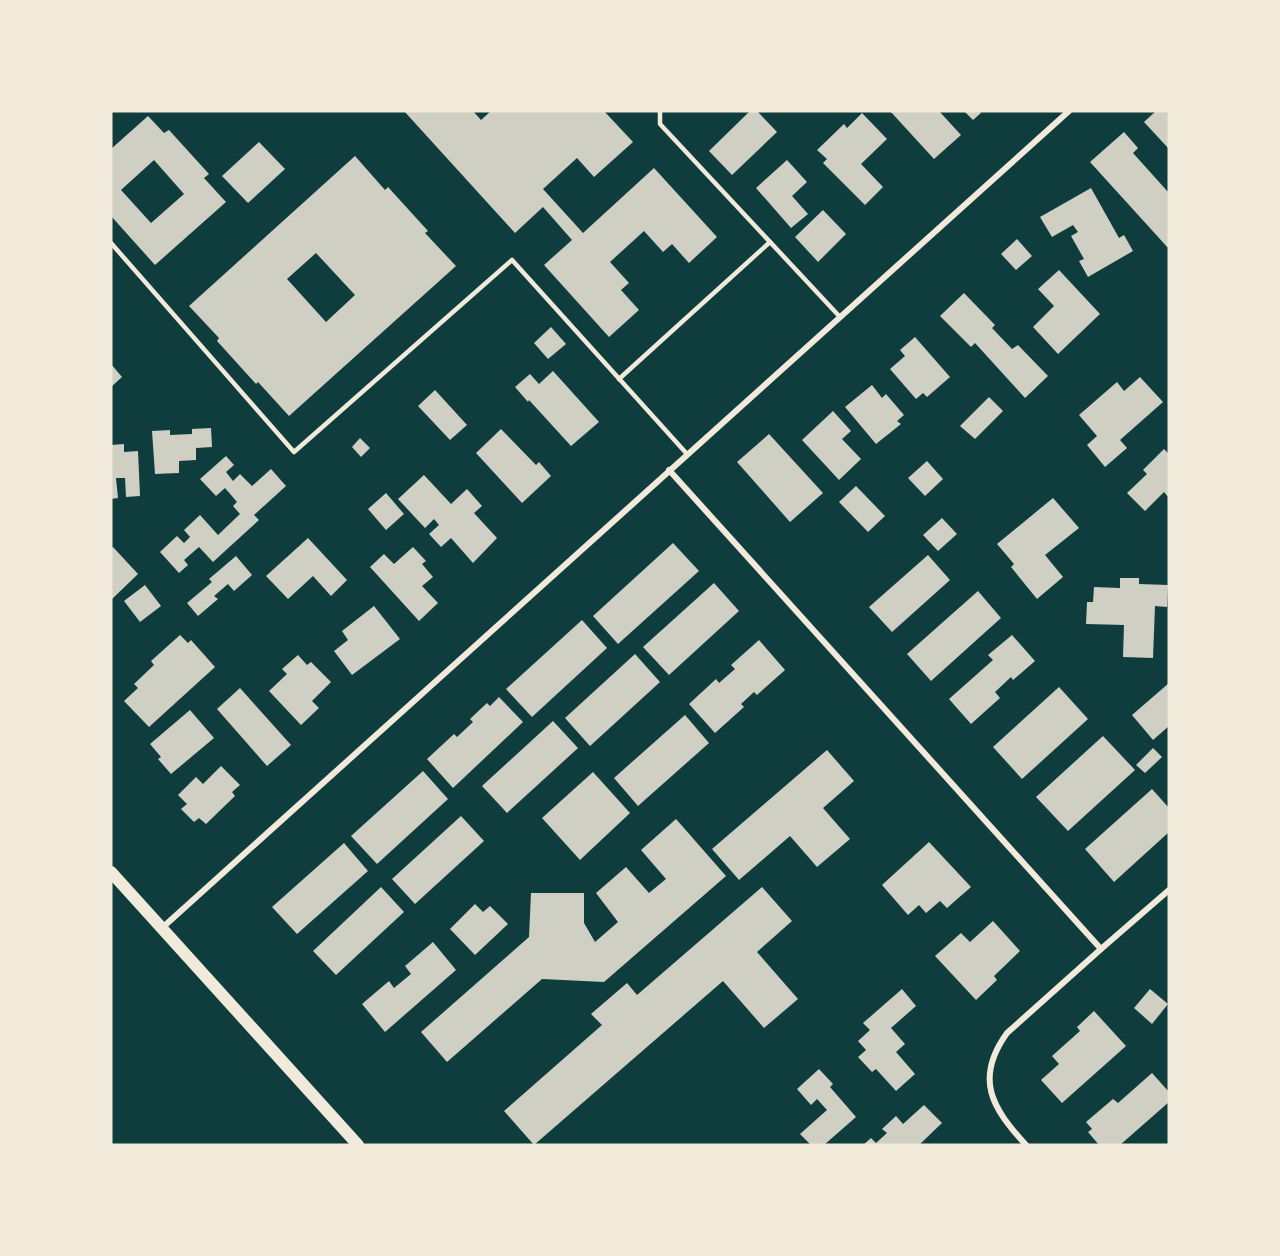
<svg xmlns="http://www.w3.org/2000/svg" width="1280" height="1256" font-family="'Source Sans 3',sans-serif">
  <style>
    .building { fill: #cfcfc3; fill-rule: evenodd }
    .lines { fill: none; stroke-linecap: round; stroke-linejoin: round }
    .service { stroke: #f1e9da; stroke-width: 4.5 }
    .minor { stroke: #f1e9da; stroke-width: 6 }
    .secondary { stroke: #f1e9da; stroke-width: 12 }
  </style>
  <rect width="100%" height="100%" fill="#0f3d3e"/>
  <g class="building">
    <polygon points="404,111 473,111 481,120 491,111 604,111 633,142 594,177 577,158 543,189 583,233 654,168 717,237 689,263 672,244 663,252 644,231 610,262 629,283 621,290 639,310 609,337 544,265 572,240 543,207 515,233"/>
    <polygon points="750,111 757,111 777,132 732,175 709,151"/>
    <polygon points="890,111 939,111 961,135 934,159"/>
    <polygon points="964,111 979,111 981,113 973,120"/>
    <polygon points="1156,111 1166,111 1169,114 1169,149 1144,122"/>
    <polygon points="862,113 887,139 861,164 883,187 865,205 823,163 827,159 817,150 844,124 847,128"/>
    <path d="M 148,116 L 164,133 L 169,130 L 209,174 L 204,178 L 226,202 L 155,265 L 111,216 L 111,149 ZM 154,160 L 184,194 L 151,223 L 121,190 Z"/>
    <polygon points="1124,132 1138,148 1133,153 1169,193 1169,249 1090,162"/>
    <polygon points="259,142 285,169 248,203 222,176"/>
    <path d="M 355,156 L 385,190 L 388,187 L 428,231 L 425,233 L 456,266 L 289,416 L 258,382 L 256,384 L 217,341 L 219,338 L 189,306 ZM 316,253 L 355,295 L 326,322 L 287,279 Z"/>
    <polygon points="787,160 807,182 792,196 808,214 791,228 756,188"/>
    <polygon points="1091,188 1119,238 1124,235 1133,251 1088,277 1079,261 1084,259 1071,236 1078,232 1073,225 1052,237 1040,217"/>
    <polygon points="823,210 846,234 818,262 795,237"/>
    <polygon points="1017,239 1032,256 1016,270 1001,254"/>
    <polygon points="1059,270 1100,314 1058,354 1033,327 1054,306 1038,289"/>
    <polygon points="964,293 995,325 992,328 1012,349 1018,345 1048,376 1025,398 975,343 971,347 940,316"/>
    <polygon points="551,327 566,344 548,359 534,343"/>
    <polygon points="915,337 950,377 927,397 923,393 916,399 890,369 905,356 900,350"/>
    <polygon points="111,364 122,377 111,387"/>
    <polygon points="553,371 599,422 571,446 529,400 528,402 515,387 530,374 539,384"/>
    <polygon points="1140,377 1163,402 1120,440 1127,448 1105,467 1087,445 1097,436 1079,415 1117,382 1124,391"/>
    <polygon points="872,385 882,398 886,394 904,415 897,421 901,424 876,444 845,407"/>
    <polygon points="435,390 467,425 450,440 418,406"/>
    <polygon points="989,397 1003,411 975,439 960,426"/>
    <polygon points="833,411 851,431 842,439 861,459 839,480 802,440"/>
    <polygon points="211,428 212,447 196,448 196,460 179,461 179,473 155,474 152,431 170,430 170,435 192,434 192,429"/>
    <polygon points="501,429 536,465 539,462 551,476 522,503 476,453"/>
    <polygon points="769,434 823,493 790,522 737,462"/>
    <polygon points="360,438 370,448 361,457 352,447"/>
    <polygon points="124,444 124,452 138,451 140,496 126,497 125,478 116,478 118,498 111,499 111,445"/>
    <polygon points="1164,449 1169,454 1169,498 1164,492 1145,511 1127,493 1147,474 1143,470"/>
    <polygon points="226,456 234,465 226,472 233,481 240,474 252,486 271,469 286,486 254,515 259,520 213,562 199,547 184,560 188,565 179,573 160,552 177,536 184,543 190,537 184,530 200,515 218,535 240,514 233,506 237,502 225,488 216,496 200,479"/>
    <polygon points="927,461 943,479 925,496 908,478"/>
    <polygon points="424,475 451,504 467,489 482,506 474,513 497,538 473,563 451,538 441,547 429,534 439,525 434,519 425,528 398,499"/>
    <polygon points="856,486 885,516 868,532 839,502"/>
    <polygon points="386,493 404,514 386,530 368,509"/>
    <polygon points="1053,498 1079,528 1045,555 1063,577 1037,599 1011,567 1014,564 997,544"/>
    <polygon points="942,518 957,534 938,551 923,535"/>
    <polygon points="308,538 347,580 331,596 313,576 288,599 266,576"/>
    <polygon points="673,543 699,571 618,644 593,616"/>
    <polygon points="113,547 138,574 111,600 111,549"/>
    <polygon points="413,547 426,561 422,564 433,577 422,586 438,603 419,621 370,567 384,554 394,564"/>
    <polygon points="928,555 950,580 892,632 869,607"/>
    <polygon points="236,556 252,575 234,591 228,584 214,596 218,599 198,616 187,603 212,582 209,579"/>
    <polygon points="1120,578 1139,578 1139,584 1168,585 1167,607 1155,606 1153,658 1123,657 1124,625 1086,624 1087,602 1093,602 1094,587 1120,588"/>
    <polygon points="714,583 739,611 669,675 643,647"/>
    <polygon points="145,585 161,606 140,622 124,601"/>
    <polygon points="978,591 1001,618 931,681 907,654"/>
    <polygon points="374,606 400,639 352,675 334,651 348,640 342,631"/>
    <polygon points="582,620 607,648 532,717 506,689"/>
    <polygon points="180,635 188,643 191,640 215,667 149,727 124,701 138,688 134,684 154,665 151,661"/>
    <polygon points="1012,635 1035,661 1013,680 1011,677 995,692 1000,698 971,724 949,699 993,660 988,655"/>
    <polygon points="759,640 785,670 757,695 754,692 741,704 744,707 715,733 689,704 716,679 719,683 735,669 731,665"/>
    <polygon points="635,654 660,682 590,746 565,718"/>
    <polygon points="298,655 307,665 311,662 331,682 312,701 319,708 301,725 269,691 287,674 282,669"/>
    <polygon points="1169,683 1169,726 1153,740 1132,715"/>
    <polygon points="1059,687 1088,719 1022,779 993,747"/>
    <polygon points="240,688 291,745 267,766 217,709"/>
    <polygon points="499,697 523,722 453,788 427,759 454,734 457,737 473,722 470,719 487,703 490,706"/>
    <polygon points="190,710 214,738 171,774 158,759 161,757 150,744"/>
    <polygon points="685,715 709,743 638,806 614,778"/>
    <polygon points="553,721 578,748 507,813 482,786"/>
    <polygon points="1103,736 1135,770 1068,831 1036,797"/>
    <polygon points="1153,748 1162,757 1145,773 1136,765"/>
    <polygon points="827,750 854,781 823,808 850,839 817,867 790,836 739,880 712,849"/>
    <polygon points="221,766 240,785 232,792 235,796 206,824 199,818 194,822 181,809 187,804 178,795 196,777 203,784"/>
    <polygon points="423,771 448,799 377,864 351,836"/>
    <polygon points="593,772 630,813 580,860 542,818"/>
    <polygon points="1152,789 1169,808 1169,832 1114,882 1085,849"/>
    <polygon points="461,816 484,841 415,904 392,879"/>
    <polygon points="676,819 726,876 604,982 542,979 447,1062 421,1032 529,937 531,893 584,893 584,923 595,942 618,922 596,893 626,867 649,893 666,879 641,850"/>
    <polygon points="929,842 971,887 947,908 940,901 926,913 919,905 908,915 882,885"/>
    <polygon points="344,843 368,871 297,934 272,907"/>
    <polygon points="381,887 404,912 336,975 313,951"/>
    <polygon points="762,887 792,921 757,952 798,999 764,1028 723,981 534,1145 504,1111 602,1025 591,1014 627,983 637,995"/>
    <polygon points="475,904 483,912 490,906 508,924 475,955 450,929"/>
    <polygon points="993,921 1020,951 994,976 997,980 976,1000 935,956 961,933 970,942"/>
    <polygon points="433,942 456,970 385,1032 362,1004 389,981 394,988 411,974 405,966"/>
    <polygon points="902,989 916,1006 891,1028 905,1044 896,1052 915,1074 896,1091 876,1069 872,1072 858,1057 866,1050 858,1041 870,1030 863,1023"/>
    <polygon points="1150,989 1168,1004 1152,1024 1134,1008"/>
    <polygon points="1094,1011 1126,1046 1062,1103 1041,1080 1059,1064 1052,1056 1080,1031 1077,1027"/>
    <polygon points="819,1069 833,1084 830,1087 856,1117 824,1145 811,1145 800,1134 827,1110 817,1099 811,1105 797,1089"/>
    <polygon points="1152,1073 1169,1092 1169,1102 1120,1145 1099,1145 1088,1132 1092,1129 1086,1122 1113,1099 1118,1103"/>
    <polygon points="924,1105 942,1123 919,1145 863,1145 871,1138 876,1143 887,1133 882,1129 896,1116 903,1124"/>
  </g>
  <g class="lines">
    <g class="service">
      <polyline points="660,111 660,124 840,317"/>
      <polyline points="111,243 294,452 512,260 687,454"/>
      <polyline points="619,379 770,242"/>
    </g>
    <g class="minor">
      <path d="M 669,470 L 1101,949 L 1007,1033 C 974,1079 992,1108 1026,1145"/>
      <polyline points="162,928 1069,111"/>
      <polyline points="1101,949 1169,890"/>
    </g>
    <polyline class="secondary" points="111,872 358,1145"/>
  </g>
  <rect width="1280" height="1256" fill="none" stroke="#f1e9da" stroke-width="225"/>
</svg>
